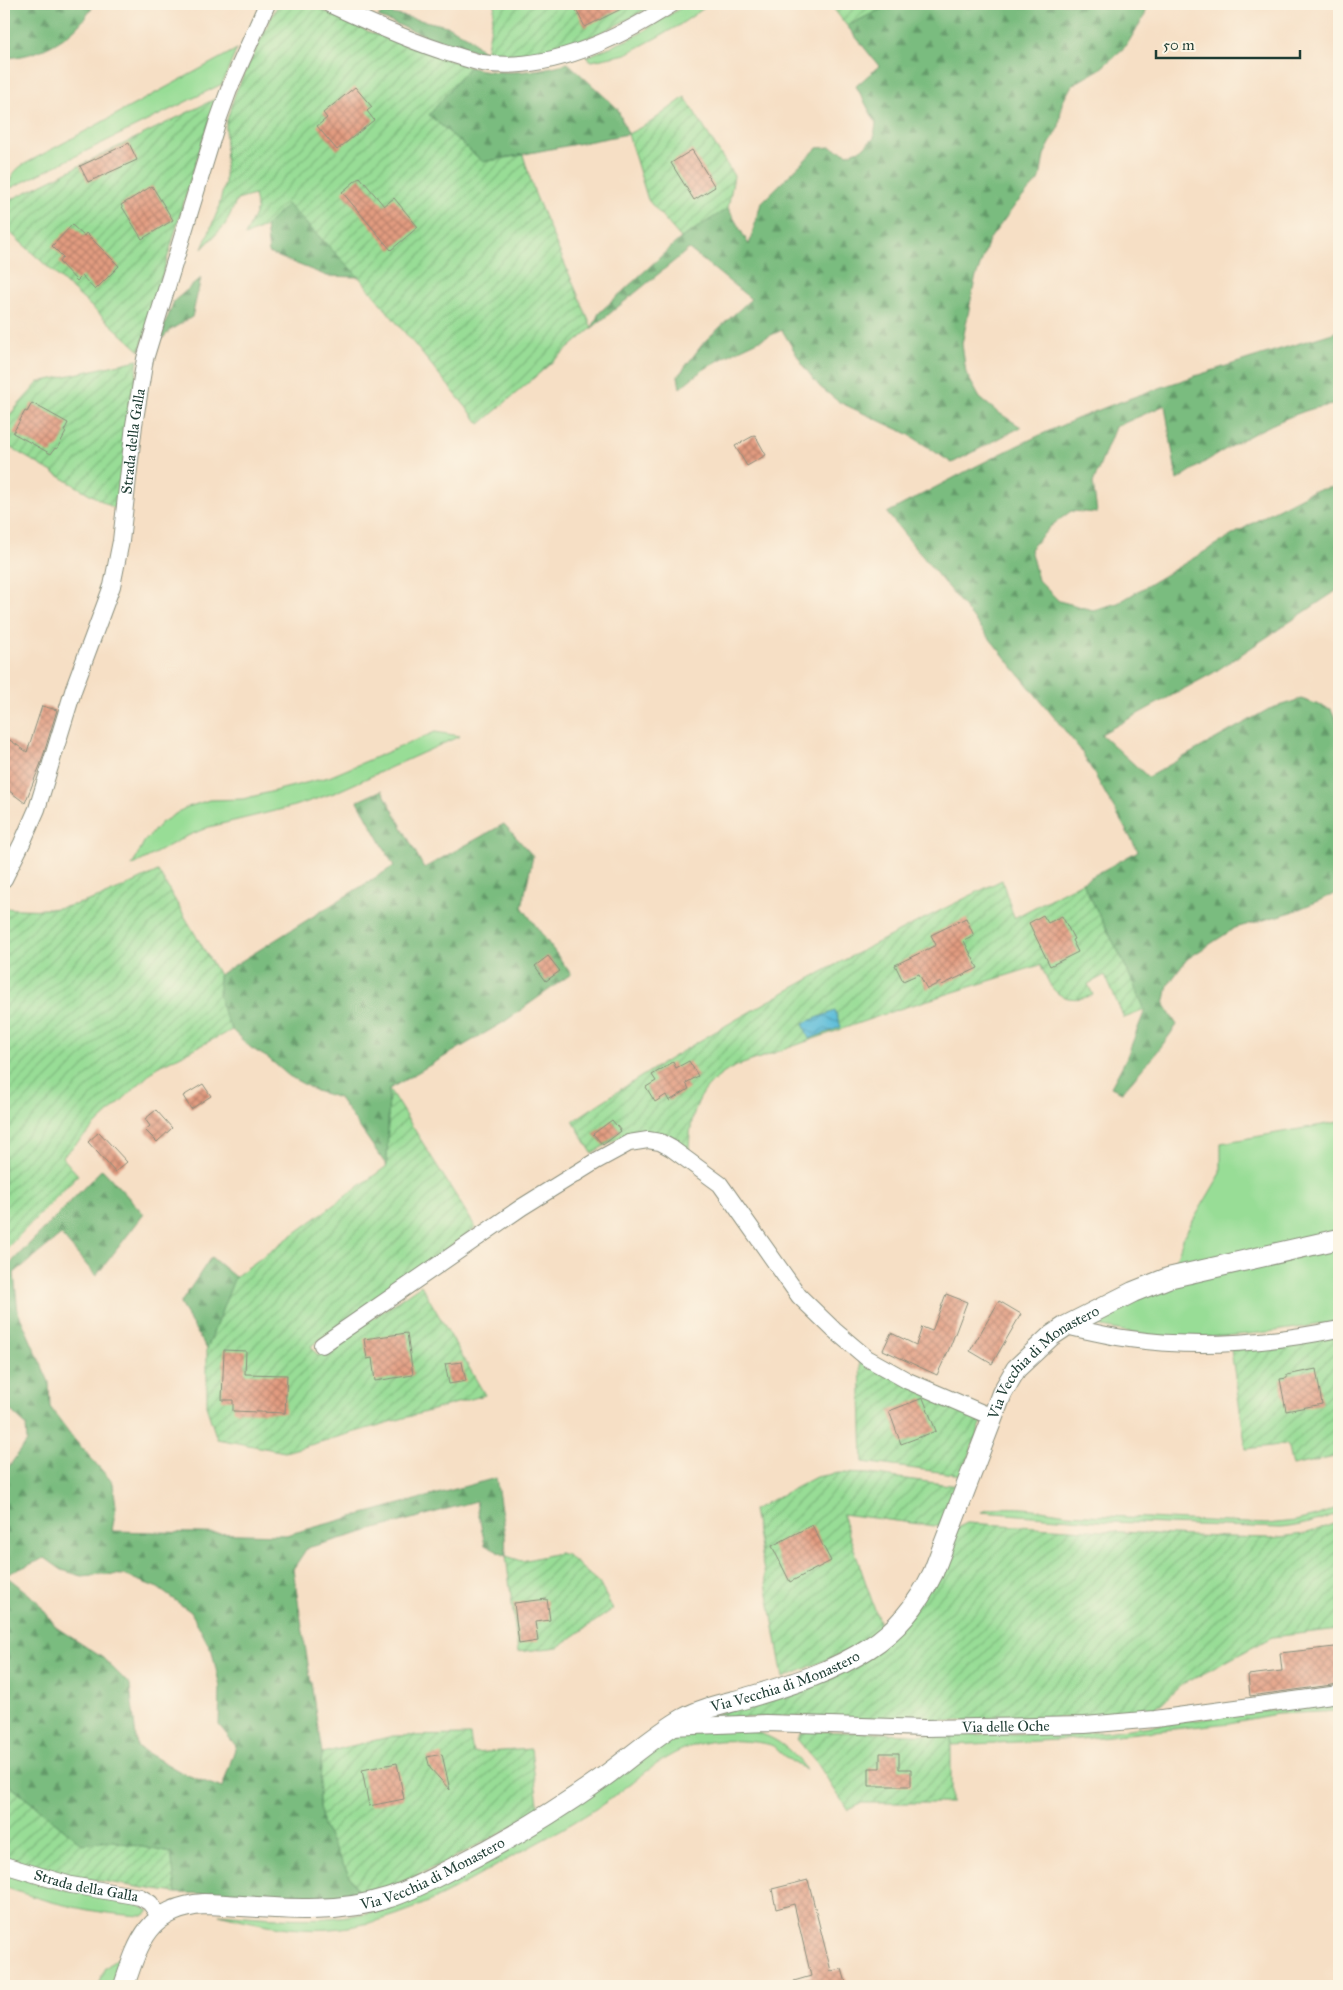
<svg xmlns="http://www.w3.org/2000/svg" width="1343" height="1990" font-family="'IM FELL Great Primer',serif">
  <style>
    .grass { fill: #98dd96; stroke: #5c8d65 }
    .forest { fill: url(#forest-firs); stroke: #4c7c5a; fill-rule: evenodd }
    .garden { fill: url(#garden-furrows); stroke: #5c8d65 }
    .water { fill: url(#water-waves); stroke: #3c7c86 }
    .building { fill: url(#building-cross-hatch) }
    .lines { fill: none; stroke-linecap: round; stroke-linejoin: round }
    .minor-casing { stroke: #8a8e7c; stroke-width: 18 }
    .tertiary-casing { stroke: #8a8e7c; stroke-width: 22 }
    .minor { stroke: #fff; stroke-width: 16 }
    .tertiary { stroke: #fff; stroke-width: 20 }
    .labels { text-anchor: middle; stroke-width: 5; stroke-linejoin: round; paint-order: stroke }
    .street-label { font-size: 15px; fill: #1f3d34; stroke: #fcf5e5 }
  </style>
  <defs>
    <pattern id="forest-firs" width="22" height="20" patternUnits="userSpaceOnUse" patternTransform="scale(1.25)"><rect width="22" height="20" fill="#7abc7f"/><path d="M5 1l3.5 6h-7zM16 11l3.5 6h-7z" fill="#639a69"/></pattern>
    <pattern id="garden-furrows" width="10" height="10" patternUnits="userSpaceOnUse" patternTransform="scale(1.25)"><rect width="10" height="10" fill="#98dd96"/><path d="M-1 1l2-2M0 10L10 0M9 11l2-2" fill="none" stroke="#7bb47b"/></pattern>
    <pattern id="water-waves" width="16" height="10" patternUnits="userSpaceOnUse" patternTransform="scale(1.25)"><rect width="16" height="10" fill="#5abcd9"/><path d="M0 5q4-4 8 0t8 0" fill="none" stroke="#4a9ab1"/></pattern>
    <pattern id="building-cross-hatch" width="8" height="8" patternUnits="userSpaceOnUse" patternTransform="scale(1.25)"><rect width="8" height="8" fill="#e29b80"/><path d="M0 0l8 8M0 8l8-8" fill="none" stroke="#b7806a"/></pattern>
  </defs>
  <rect width="100%" height="100%" fill="#fcf5e5"/>
  <filter id="ink" filterUnits="userSpaceOnUse"><feTurbulence type="fractalNoise" baseFrequency=".02" numOctaves="2"/><feDisplacementMap in="SourceGraphic" scale="10" xChannelSelector="R" yChannelSelector="G"/><feConvolveMatrix kernelMatrix="1 2 1 2 8 2 1 2 1" color-interpolation-filters="sRGB"/></filter>
  <filter id="wash" filterUnits="userSpaceOnUse"><feTurbulence type="fractalNoise" baseFrequency=".0096" numOctaves="4" result="noise"/><feDisplacementMap in="SourceGraphic" scale="20" xChannelSelector="R" yChannelSelector="G"/><feGaussianBlur stdDeviation="1.12" result="paint"/><feColorMatrix in="noise" values="0 0 0 0 0 0 0 0 0 0 0 0 0 0 0 0 0 1.4 0 .05"/><feComposite in="paint" operator="in"/></filter>
  <g filter="url(#wash)">
    <rect width="100%" height="100%" fill="#f6dfc5"/>
    <g class="grass">
      <polygon points="687,4 710,4 678,26 626,54 592,61 586,57 634,37"/>
      <path d="M 237,49 L 222,84 L 11,188 C 9,177 13,173 21,166 Z"/>
      <polygon points="435,732 460,736 334,793 295,806 209,827 185,837 132,866 144,842 161,823 185,808 209,800 243,799 329,777"/>
      <polygon points="1339,1122 1339,1232 1172,1272 1184,1236 1221,1173 1221,1143"/>
      <path d="M 1339,1245 L 1339,1321 C 1276,1332 1209,1342 1144,1334 C 1124,1332 1104,1327 1084,1323 L 1159,1288 Z"/>
      <path d="M 1339,1507 L 1339,1513 C 1321,1520 1301,1526 1281,1528 L 1110,1522 L 981,1512 C 1007,1503 1041,1510 1067,1514 L 1267,1524 L 1295,1521 L 1316,1516 Z"/>
      <polygon points="1339,1701 1339,1711 1276,1714 1229,1723 1081,1739 951,1745 951,1735 1106,1732"/>
      <path d="M 746,1730 C 774,1735 790,1748 807,1770 C 800,1766 793,1763 787,1758 C 782,1755 778,1750 773,1746 C 764,1741 728,1740 717,1741 C 672,1744 643,1776 609,1800 C 577,1822 542,1840 508,1859 C 444,1896 377,1935 300,1929 C 273,1927 245,1921 219,1914 C 274,1918 329,1924 383,1909 L 668,1739 C 693,1729 721,1731 746,1730 Z"/>
      <path d="M 4,1871 L 45,1886 L 134,1902 L 149,1911 L 143,1916 C 94,1914 49,1903 4,1887 Z"/>
      <polygon points="123,1954 114,1986 99,1986 104,1969"/>
    </g>
    <g class="forest">
      <path d="M 4,4 L 94,4 C 77,36 41,57 4,58 Z"/>
      <path d="M 891,4 L 1147,4 L 1145,15 L 1126,46 L 1100,69 L 1072,85 L 1062,103 L 1059,126 L 1044,155 L 1040,179 L 1016,204 L 989,240 L 975,280 L 962,344 L 966,373 L 980,398 L 996,411 L 1021,427 L 952,463 L 908,434 L 839,402 L 820,387 L 804,367 L 782,330 C 746,347 709,361 680,388 L 678,376 L 705,341 L 751,299 L 689,249 L 592,328 L 599,313 L 681,238 L 728,208 L 749,245 L 761,203 L 817,148 L 831,147 L 848,154 L 862,149 L 874,138 L 876,123 L 856,86 L 879,66 L 847,26 Z"/>
      <polygon points="384,12 447,26 470,38 486,54 429,37 378,17"/>
      <path d="M 568,63 L 617,108 L 628,134 L 483,162 L 429,115 L 469,67 C 502,76 535,72 568,63 Z"/>
      <polygon points="287,204 359,277 327,276 269,253 266,226"/>
      <polygon points="201,278 192,317 170,330 157,345 174,301"/>
      <path d="M 1339,331 L 1339,404 C 1328,406 1316,407 1305,411 C 1259,427 1218,453 1177,480 L 1165,405 L 1115,427 L 1093,483 L 1097,513 L 1071,511 L 1051,526 L 1030,549 L 1038,580 L 1059,601 L 1093,610 L 1118,603 L 1268,514 L 1312,491 L 1339,486 L 1339,589 L 1213,673 L 1101,734 L 1148,777 L 1269,709 L 1301,699 L 1331,709 L 1339,726 L 1339,892 L 1292,912 L 1235,928 L 1187,959 L 1168,985 L 1164,1005 L 1177,1025 L 1157,1052 L 1122,1092 L 1111,1087 L 1126,1059 L 1145,1010 L 1122,959 L 1082,882 L 1138,851 L 1080,749 L 887,513 C 959,475 1032,435 1109,406 C 1184,378 1262,355 1339,331 Z"/>
      <polygon points="382,790 424,868 504,824 533,856 522,907 571,974 504,1022 389,1089 387,1166 339,1098 316,1091 289,1076 268,1058 251,1048 232,1030 222,1011 218,991 219,975 394,866 358,801"/>
      <path d="M 102,1169 L 144,1214 L 96,1276 L 61,1235 L 14,1273 L 18,1312 L 49,1382 L 50,1407 L 74,1439 L 113,1483 L 116,1506 L 112,1531 L 286,1535 L 496,1478 L 505,1535 L 506,1556 L 485,1545 L 476,1501 L 307,1548 L 293,1569 L 322,1753 L 319,1799 L 323,1826 L 360,1895 C 298,1901 238,1894 176,1893 L 171,1853 L 112,1841 L 82,1844 L 4,1781 L 4,1493 L 6,1493 L 7,1469 L 27,1442 L 26,1425 L 9,1409 L 4,1408 L 4,1270 ZM 45,1558 L 62,1570 L 82,1576 L 102,1574 L 124,1575 L 158,1588 L 191,1612 L 212,1651 L 220,1687 L 219,1725 L 236,1746 L 222,1788 L 184,1774 L 137,1747 L 130,1685 L 103,1658 L 57,1628 L 36,1600 L 5,1575 Z"/>
      <polygon points="211,1257 235,1277 207,1349 180,1304"/>
    </g>
    <g class="garden">
      <polygon points="278,4 309,4 372,33 469,67 429,115 483,162 523,155 535,194 592,328 480,424 359,277 287,204 266,226 245,236 257,209 254,195 237,200 225,225 202,249 218,210 225,182 226,123 236,91"/>
      <path d="M 495,4 L 655,4 C 603,35 547,60 486,54 Z"/>
      <polygon points="830,4 891,4 847,26"/>
      <polygon points="685,97 734,176 728,208 681,238 648,200 628,134 651,122"/>
      <polygon points="217,98 199,151 140,351 4,227 4,203"/>
      <polygon points="138,360 119,511 4,444 4,421 39,382"/>
      <path d="M 158,871 L 219,975 C 218,998 221,1010 232,1030 L 157,1067 L 62,1157 L 78,1175 L 4,1251 L 4,908 C 18,909 32,910 46,909 C 86,907 122,888 158,871 Z"/>
      <path d="M 1002,880 L 1014,918 L 1082,882 L 1122,959 L 1145,1010 L 1124,1018 L 1105,975 L 1088,984 L 1093,995 C 1080,1000 1064,1001 1054,990 C 1048,984 1045,972 1040,965 L 896,1010 L 734,1067 C 697,1087 690,1113 689,1152 C 679,1146 669,1138 658,1134 C 636,1124 610,1143 592,1153 L 573,1121 C 709,1029 855,952 1002,880 Z"/>
      <polygon points="389,1089 476,1228 311,1346 318,1356 421,1285 485,1395 285,1452 217,1439 207,1409 207,1349 235,1277 387,1166"/>
      <polygon points="1339,1336 1339,1456 1292,1466 1287,1444 1246,1449 1231,1350"/>
      <polygon points="860,1360 982,1421 962,1475 863,1462"/>
      <polygon points="839,1473 869,1474 958,1486 943,1527 842,1514 882,1630 857,1647 783,1678 753,1510 816,1477"/>
      <polygon points="1339,1522 1339,1629 1272,1637 1180,1686 1152,1712 1106,1716 950,1721 886,1720 797,1716 704,1719 879,1650 959,1527 967,1523 1191,1536 1271,1538 1305,1534"/>
      <polygon points="559,1553 567,1555 599,1583 613,1609 558,1647 518,1652 506,1556 522,1561"/>
      <polygon points="807,1731 951,1735 951,1803 862,1803 848,1810 817,1763 797,1739 801,1733"/>
      <path d="M 470,1735 L 473,1753 L 531,1749 L 539,1811 C 513,1827 486,1841 459,1855 C 426,1871 396,1887 360,1895 L 323,1826 L 319,1799 L 322,1753 L 393,1736 Z"/>
      <path d="M 4,1781 L 82,1844 L 112,1841 L 171,1853 L 176,1893 C 118,1884 60,1876 4,1858 Z"/>
    </g>
    <polygon class="water" points="835,1011 841,1027 809,1039 803,1023"/>
    <g id="blocks">
      <g class="building">
        <polygon points="573,4 631,4 585,27"/>
        <polygon points="355,87 372,107 367,111 374,120 337,150 317,126 327,118 323,113"/>
        <polygon points="129,143 137,160 88,182 80,166"/>
        <polygon points="692,150 715,187 694,200 671,163"/>
        <polygon points="360,177 384,206 394,198 418,227 391,250 342,192"/>
        <polygon points="152,186 173,220 142,239 121,205"/>
        <polygon points="72,225 84,236 86,233 119,266 95,290 82,276 77,281 59,262 63,257 52,246"/>
        <polygon points="32,403 68,423 64,431 66,432 57,449 55,448 51,454 13,433 25,411 27,412"/>
        <polygon points="755,435 766,455 747,466 735,446"/>
        <polygon points="42,706 57,710 41,763 25,803 4,787 4,736 27,752"/>
        <polygon points="1043,915 1048,923 1062,916 1074,939 1072,940 1078,952 1050,966 1029,923"/>
        <polygon points="966,918 974,936 964,941 978,968 942,985 941,982 927,989 919,974 903,981 895,965 936,945 931,935"/>
        <polygon points="548,956 560,971 546,981 535,966"/>
        <polygon points="689,1061 698,1076 686,1083 689,1089 669,1101 666,1095 655,1102 646,1087 656,1081 652,1075 673,1062 676,1068"/>
        <polygon points="203,1084 211,1096 191,1109 183,1096"/>
        <polygon points="156,1110 172,1128 157,1142 145,1130 150,1126 145,1119"/>
        <polygon points="612,1120 621,1131 603,1145 593,1134"/>
        <polygon points="99,1132 127,1162 115,1172 88,1142"/>
        <polygon points="946,1294 967,1302 950,1347 937,1375 883,1350 891,1333 916,1345 922,1327 932,1331"/>
        <polygon points="999,1301 1021,1314 992,1364 970,1351"/>
        <polygon points="407,1333 413,1375 375,1381 372,1358 367,1359 364,1339"/>
        <polygon points="224,1350 246,1351 245,1374 287,1375 285,1413 233,1411 233,1400 222,1400"/>
        <polygon points="462,1362 466,1381 449,1384 445,1364"/>
        <polygon points="1316,1369 1322,1404 1286,1411 1280,1379 1287,1378 1287,1375"/>
        <polygon points="923,1398 936,1431 901,1444 889,1411"/>
        <polygon points="812,1525 831,1561 790,1582 772,1546"/>
        <polygon points="547,1599 550,1620 535,1622 538,1641 519,1644 514,1603"/>
        <polygon points="1335,1647 1339,1684 1250,1696 1248,1675 1282,1671 1280,1653"/>
        <polygon points="880,1753 899,1753 899,1769 911,1769 911,1786 869,1786 869,1768 880,1768"/>
        <polygon points="442,1754 450,1790 430,1768 427,1757"/>
        <polygon points="397,1763 404,1799 369,1806 362,1770"/>
        <polygon points="808,1880 831,1971 842,1969 847,1986 795,1986 794,1981 811,1976 794,1904 776,1909 772,1889"/>
      </g>
    </g>
  </g>
  <g filter="url(#ink)">
    <use href="#blocks" fill-opacity="0" stroke="#8a8e7c" stroke-width="1"/>
    <g class="lines">
      <defs>
        <g id="minor">
          <path d="M 329,4 C 366,21 403,38 442,51 C 455,55 469,60 482,63 C 549,73 618,39 672,4"/>
          <path id="s1" d="M 4,879 L 22,843 L 37,809 L 74,688 L 112,586 L 121,541 L 134,425 L 145,359 L 217,123 L 230,87 L 267,4"/>
          <path d="M 1066,1326 C 1087,1331 1108,1336 1130,1339 C 1199,1349 1271,1343 1339,1329"/>
          <polyline points="322,1345 522,1207 596,1161 629,1143 648,1140 660,1142 671,1148 720,1184 799,1296 834,1330 867,1358 908,1381 992,1417"/>
          <path id="s2" d="M 671,1727 L 766,1723 L 925,1728 L 1085,1725 L 1155,1719 L 1339,1694"/>
          <path id="s3" d="M 4,1865 L 71,1885 L 140,1897 L 150,1903 L 160,1917"/>
        </g>
        <g id="tertiary">
          <path id="s4" d="M 124,1986 C 139,1940 149,1908 204,1904 C 265,1906 328,1917 387,1898 C 411,1891 433,1878 455,1867 C 505,1842 553,1813 598,1781 C 627,1761 652,1737 683,1719 C 702,1708 724,1704 746,1698 C 789,1685 831,1673 869,1648 C 899,1629 918,1604 933,1573 L 1002,1393 L 1016,1369 L 1051,1336 L 1066,1326 L 1133,1292 L 1168,1278 L 1339,1239"/>
        </g>
      </defs>
      <use href="#minor" class="minor-casing"/>
      <use href="#tertiary" class="tertiary-casing"/>
      <use href="#minor" class="minor"/>
      <use href="#tertiary" class="tertiary"/>
    </g>
  </g>
  <g class="labels">
    <g class="street-label">
      <text dy="5" stroke="none"><textPath href="#s1" startOffset="459">Strada della Galla</textPath></text>
      <text dy="5" stroke="none"><textPath href="#s4" startOffset="1200">Via Vecchia di Monastero</textPath></text>
      <text dy="5" stroke="none"><textPath href="#s4" startOffset="765">Via Vecchia di Monastero</textPath></text>
      <text dy="5" stroke="none"><textPath href="#s2" startOffset="335">Via delle Oche</textPath></text>
      <text dy="5" stroke="none"><textPath href="#s4" startOffset="360">Via Vecchia di Monastero</textPath></text>
      <text dy="5" stroke="none"><textPath href="#s3" startOffset="85">Strada della Galla</textPath></text>
    </g>
  </g>
  <rect width="1343" height="1990" fill="none" stroke="#fcf5e5" stroke-width="20"/>
  <path d="M1156 50v8h144v-8" fill="none" stroke="#1f3d34" stroke-width="2.5"/>
  <text x="1163" y="50" font-size="15" fill="#1f3d34" stroke="#fcf5e5" stroke-width="4" paint-order="stroke">50 m</text>
</svg>
